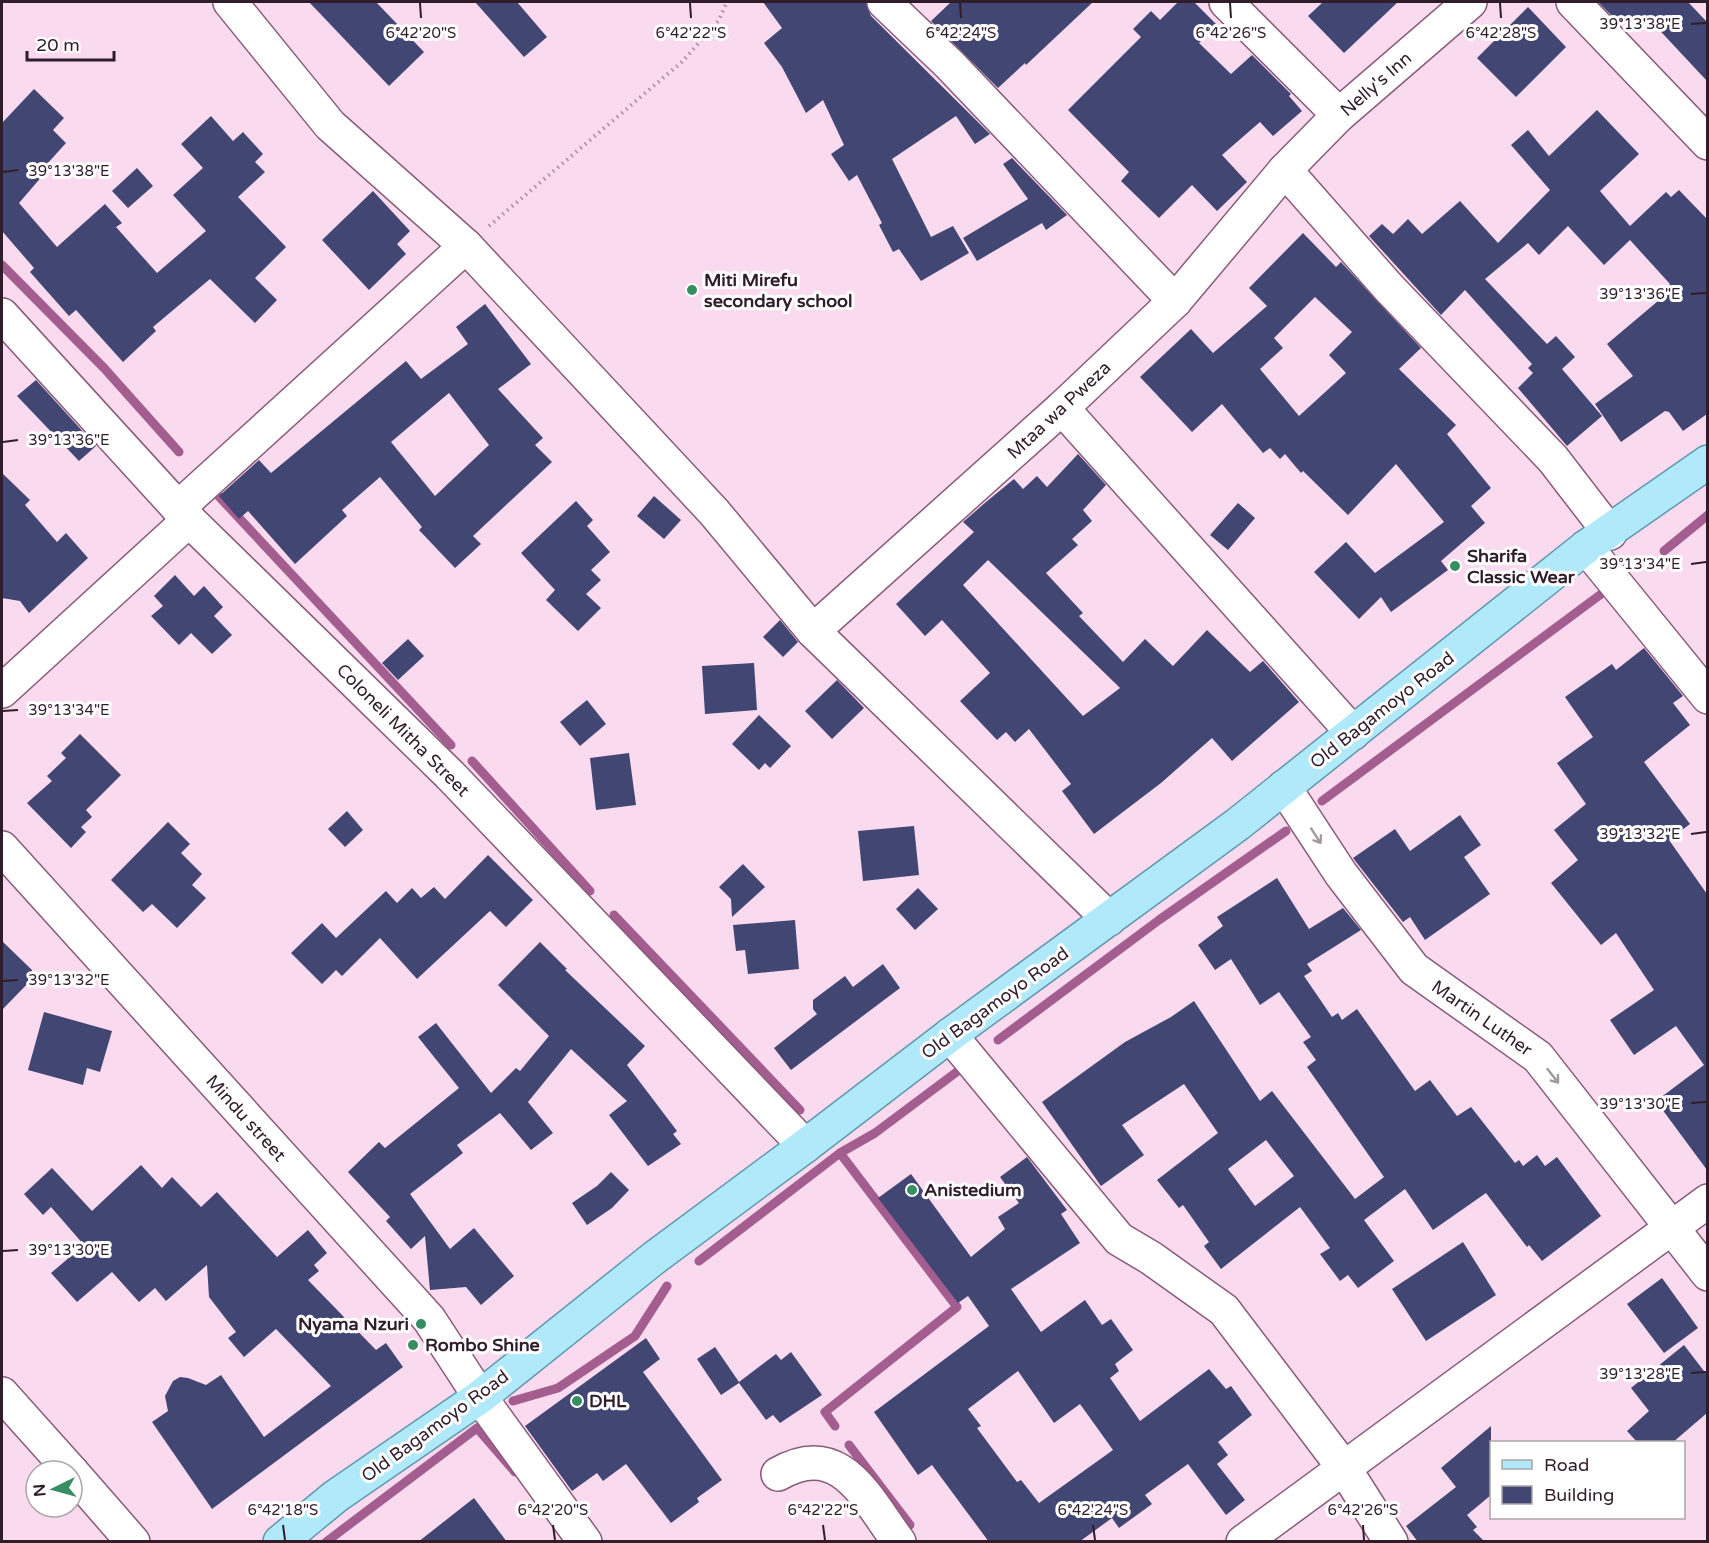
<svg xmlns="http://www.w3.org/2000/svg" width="1709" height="1543" font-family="'Varela Round',sans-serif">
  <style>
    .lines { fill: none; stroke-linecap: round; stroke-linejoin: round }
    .stream { stroke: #a35d8f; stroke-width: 9 }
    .building { fill: #424673; fill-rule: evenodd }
    .street-casing { stroke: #895b7b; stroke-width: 36 }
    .primary-casing { stroke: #6198ae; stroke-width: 36 }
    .path { stroke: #a78c9e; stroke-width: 4; stroke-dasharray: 1.5 4.5; stroke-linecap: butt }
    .street { stroke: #fff; stroke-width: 33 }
    .primary { stroke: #b0e9f9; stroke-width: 33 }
    .oneway { stroke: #a2999f }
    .ticks { fill: none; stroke: #301d2a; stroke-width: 2 }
    .poi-dot { fill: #378e62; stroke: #fff; stroke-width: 2 }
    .labels { text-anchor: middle; stroke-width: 6; stroke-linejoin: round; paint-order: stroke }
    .street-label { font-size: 18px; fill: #301d2a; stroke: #fff }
    .poi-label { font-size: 18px; font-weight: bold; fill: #301d2a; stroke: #fff; text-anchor: start }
    .ticks-label { font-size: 15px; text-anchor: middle; fill: #301d2a; stroke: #fff; stroke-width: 6; stroke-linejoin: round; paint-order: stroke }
  </style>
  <rect width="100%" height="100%" fill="#fadaef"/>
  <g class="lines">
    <g class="stream">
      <polyline points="2,265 104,368 179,452"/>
      <polyline points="211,488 451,745"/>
      <polyline points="1664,551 1708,515"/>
      <polyline points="472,761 590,891"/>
      <polyline points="1322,801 1612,586"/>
      <polyline points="614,915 800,1110"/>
      <polyline points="998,1040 1159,920 1286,831"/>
      <polyline points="699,1261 840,1153 875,1133 966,1065"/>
      <polyline points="513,1401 558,1388 635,1336 667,1286"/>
      <polyline points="835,1426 825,1412 957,1307 840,1153"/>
      <polyline points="849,1445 910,1525"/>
      <polyline points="326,1542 477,1428 515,1472"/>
    </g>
  </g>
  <g class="building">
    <polygon points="309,2 376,2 424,52 389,86"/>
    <polygon points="475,2 517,2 547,37 524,57"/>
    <polygon points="763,2 866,2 871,16 990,134 975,144 956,116 892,159 931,237 953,226 969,253 921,281 899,249 893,252 879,225 882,223 857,175 849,181 831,154 844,145 823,100 806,113 782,67 764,43 782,28"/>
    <polygon points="951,2 1093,2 1026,65 1025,63 998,88 931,21"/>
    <polygon points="1178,2 1194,2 1217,25 1199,43 1231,74 1252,55 1291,94 1289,96 1302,111 1273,136 1260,122 1222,155 1247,182 1217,211 1192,185 1159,218 1121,181 1129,172 1068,110 1141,37 1133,29 1151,11 1160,20"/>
    <polygon points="1323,2 1398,2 1344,53 1308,16"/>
    <polygon points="1598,2 1688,2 1707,22 1707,81 1650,20 1619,23"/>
    <polygon points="1528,7 1566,47 1516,97 1477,58"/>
    <polygon points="34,89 64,118 53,130 66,143 47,164 50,167 19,203 57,247 105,204 122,223 116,227 157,273 206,231 173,195 203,168 181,144 211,116 233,141 243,132 263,154 255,162 265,172 238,197 286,247 255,278 277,300 255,323 210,279 153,327 156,331 123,362 76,310 69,316 30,272 34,268 2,231 2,123"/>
    <polygon points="1597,110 1639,154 1600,191 1630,226 1666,192 1671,197 1679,190 1707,219 1707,414 1683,431 1669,412 1665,411 1621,442 1595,404 1633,376 1607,344 1658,301 1656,299 1670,284 1630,240 1604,265 1568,226 1539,255 1528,243 1485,279 1547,344 1556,336 1575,357 1562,369 1602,416 1567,446 1518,388 1533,373 1528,368 1532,364 1465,290 1441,315 1369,236 1382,224 1393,234 1408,219 1422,234 1460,201 1498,243 1550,190 1511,145 1528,130 1549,156"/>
    <polygon points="1012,158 1067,215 1046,230 1042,223 977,261 963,238 1028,199 1003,164"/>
    <polygon points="137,168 153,186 128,208 112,191"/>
    <polygon points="373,191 410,231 397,244 406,254 369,290 322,240"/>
    <path d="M 1303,233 L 1336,267 L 1341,262 L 1421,348 L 1399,369 L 1456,425 L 1447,434 L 1491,488 L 1471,506 L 1485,523 L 1441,561 L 1448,570 L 1391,612 L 1381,597 L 1359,619 L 1314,572 L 1346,542 L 1375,573 L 1444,522 L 1396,464 L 1348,515 L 1303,471 L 1301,473 L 1285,454 L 1280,459 L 1270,448 L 1263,453 L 1222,404 L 1192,432 L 1140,377 L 1191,329 L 1213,353 L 1267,306 L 1249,288 ZM 1315,297 L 1352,332 L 1329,355 L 1346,373 L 1299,416 L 1260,369 L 1283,348 L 1274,338 Z"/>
    <path d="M 485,304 L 531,364 L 498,389 L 543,438 L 535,445 L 552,462 L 473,536 L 481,544 L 455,568 L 419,530 L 422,527 L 380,477 L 342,510 L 347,516 L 295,564 L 248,511 L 239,519 L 219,496 L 259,460 L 271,473 L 406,361 L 421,379 L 468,344 L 456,327 ZM 449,393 L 489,445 L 435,496 L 391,442 Z"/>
    <polygon points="36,380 96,446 79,461 17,396"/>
    <path d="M 1078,454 L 1106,485 L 1083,510 L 1092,521 L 1072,539 L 1078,545 L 1046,573 L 1083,613 L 1079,616 L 1123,662 L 1145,639 L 1173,666 L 1207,630 L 1250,672 L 1263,661 L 1299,702 L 1232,761 L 1212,738 L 1161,783 L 1094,834 L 1062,791 L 1071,784 L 1029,729 L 1015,742 L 1006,732 L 997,740 L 960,701 L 990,673 L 942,620 L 925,636 L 896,604 L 974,532 L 963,522 L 986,502 L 1014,479 L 1023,489 L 1037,476 L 1047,487 ZM 988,560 L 1116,684 L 1120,688 L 1083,716 L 963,585 Z"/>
    <polygon points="2,473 30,500 25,505 57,542 66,533 88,558 29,613 20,601 2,598"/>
    <polygon points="654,496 681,520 664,539 637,516"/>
    <polygon points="576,501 593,520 587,526 610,552 591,570 601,580 586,594 601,608 578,631 546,600 555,590 521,553"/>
    <polygon points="1238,503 1255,518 1228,550 1210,535"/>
    <polygon points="175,575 194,596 204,586 223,607 214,616 232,635 212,654 191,633 179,645 151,616 163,606 154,596"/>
    <polygon points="780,620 798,642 783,657 763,637"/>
    <polygon points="408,639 424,656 398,680 382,663"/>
    <polygon points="1644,648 1683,696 1673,703 1690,725 1644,762 1690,824 1669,840 1707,894 1707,1170 1656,1101 1704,1065 1676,1026 1634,1055 1610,1020 1654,990 1616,933 1601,945 1551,883 1578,860 1554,830 1586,804 1557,763 1593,737 1565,697 1612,664 1616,670"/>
    <polygon points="754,663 757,710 705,714 702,666"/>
    <polygon points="837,680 864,708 832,739 805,711"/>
    <polygon points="587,700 606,724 580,746 560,722"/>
    <polygon points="759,715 791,746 770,768 765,763 759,770 732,744"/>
    <polygon points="80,734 121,775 86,810 92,817 81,827 86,832 71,848 27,803 52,781 47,776 66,758 61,753"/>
    <polygon points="629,753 636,805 596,810 590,758"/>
    <polygon points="347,811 363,830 345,847 328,829"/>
    <polygon points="1460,815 1481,845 1464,857 1490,894 1425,940 1410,917 1403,922 1353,858 1395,829 1410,851"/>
    <polygon points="168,822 190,844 181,853 202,874 192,885 206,898 177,928 152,904 143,912 111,880"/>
    <polygon points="914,826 919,875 863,881 858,831"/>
    <polygon points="488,855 533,900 506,927 490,911 417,979 380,938 342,976 336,970 322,984 291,953 322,923 336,938 386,891 397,903 412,888 421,898 434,887 445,899"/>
    <polygon points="743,864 765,887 732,917 731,899 719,887"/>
    <path d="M 1277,878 L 1309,929 L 1343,908 L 1361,930 L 1307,964 L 1312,971 L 1304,976 L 1332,1017 L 1338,1013 L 1342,1020 L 1357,1009 L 1415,1091 L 1430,1080 L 1457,1116 L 1471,1107 L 1515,1163 L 1519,1160 L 1523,1166 L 1537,1155 L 1545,1166 L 1557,1157 L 1601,1216 L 1542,1261 L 1529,1245 L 1527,1247 L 1486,1193 L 1433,1230 L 1405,1189 L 1364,1220 L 1394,1261 L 1358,1288 L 1348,1275 L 1340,1281 L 1320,1254 L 1330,1248 L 1300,1207 L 1221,1269 L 1204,1246 L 1209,1242 L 1183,1205 L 1179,1208 L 1157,1180 L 1218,1133 L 1184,1084 L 1122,1125 L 1144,1155 L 1101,1186 L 1042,1102 L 1125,1042 L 1171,1017 L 1194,1001 L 1260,1101 L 1272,1091 L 1355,1199 L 1384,1177 L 1307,1067 L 1316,1060 L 1303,1042 L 1311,1037 L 1279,992 L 1260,1005 L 1231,959 L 1215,970 L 1198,945 L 1223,926 L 1217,917 ZM 1266,1140 L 1294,1176 L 1255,1206 L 1228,1169 Z"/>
    <polygon points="918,888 938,909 915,930 896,909"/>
    <polygon points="795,920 799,969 748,974 745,950 736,951 733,925"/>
    <polygon points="2,941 32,970 32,979 2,1010"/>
    <polygon points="540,942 567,969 565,970 645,1046 627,1065 677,1131 673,1134 681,1144 648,1166 609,1115 627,1101 571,1049 528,1102 553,1133 531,1150 500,1113 457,1145 463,1153 410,1194 450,1249 474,1228 514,1276 481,1305 466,1287 430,1290 425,1236 411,1249 386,1221 390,1217 348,1172 379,1142 385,1148 459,1088 418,1037 436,1023 491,1093 516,1068 520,1071 549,1036 498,985"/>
    <polygon points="883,964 900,988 791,1070 774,1048 817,1014 813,1009 813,1000 845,976 853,987"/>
    <polygon points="44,1012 112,1031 100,1072 87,1068 83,1085 28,1070"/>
    <path d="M 1027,1157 L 1067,1210 L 1061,1214 L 1080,1243 L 1011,1289 L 1041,1332 L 1085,1300 L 1102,1325 L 1111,1319 L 1133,1350 L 1115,1364 L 1119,1371 L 1110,1378 L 1140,1421 L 1209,1369 L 1226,1389 L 1231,1386 L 1252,1415 L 1218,1442 L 1228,1455 L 1217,1464 L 1245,1500 L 1226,1515 L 1188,1464 L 1145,1495 L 1152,1504 L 1119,1528 L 1112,1518 L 1079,1542 L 989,1542 L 932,1465 L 918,1475 L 874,1412 L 989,1326 L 968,1296 L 958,1303 L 878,1198 L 911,1174 L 971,1257 L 1005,1229 L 998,1217 L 1019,1203 L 1000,1177 ZM 1018,1371 L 1054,1423 L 1080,1404 L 1113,1450 L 1039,1503 L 1021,1480 L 1017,1482 L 977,1428 L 981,1426 L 968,1409 Z"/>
    <polygon points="141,1165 162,1188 172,1177 201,1207 217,1192 277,1257 308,1230 327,1253 314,1265 319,1271 308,1280 376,1350 386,1343 403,1367 212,1509 152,1422 168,1411 165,1396 173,1381 180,1377 188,1378 206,1385 221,1375 264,1437 331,1386 276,1329 244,1357 228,1338 236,1332 209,1297 207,1265 166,1301 155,1288 139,1302 112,1272 77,1302 51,1273 84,1245 51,1207 43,1215 24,1194 52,1168 92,1211"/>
    <polygon points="611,1172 629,1190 612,1208 587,1225 572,1203 597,1186"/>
    <polygon points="1463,1242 1496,1295 1426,1341 1392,1289"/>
    <polygon points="1662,1278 1698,1328 1664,1353 1627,1304"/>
    <polygon points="646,1338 660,1359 643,1372 722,1480 697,1498 699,1502 671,1523 626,1464 603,1481 597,1473 572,1491 525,1426"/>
    <polygon points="1684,1345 1707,1375 1707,1413 1672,1443 1638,1443 1627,1431 1649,1411 1631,1388"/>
    <polygon points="715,1347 739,1382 776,1354 781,1360 791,1352 822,1395 780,1423 773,1415 766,1420 739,1383 721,1395 697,1359"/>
    <polygon points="1491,1426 1491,1495 1467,1515 1477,1527 1473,1530 1485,1542 1418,1542 1406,1526 1456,1487 1441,1468"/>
    <polygon points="474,1498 507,1542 418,1542"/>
  </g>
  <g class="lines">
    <defs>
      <g id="street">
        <polyline points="230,2 330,125 466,246 714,512 813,631 1109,919"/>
        <polyline points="884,2 950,65 1175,301"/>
        <polyline points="1226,2 1339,115"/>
        <polyline points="1573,2 1708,143"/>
        <polyline points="1285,170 1389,288 1553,459 1610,533"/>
        <polyline points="2,315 189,520 450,775 805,1146"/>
        <polyline points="1062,408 1353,733"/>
        <polyline points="178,508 466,246"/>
        <polyline points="1586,547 1708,697"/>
        <polyline points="813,631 1062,408 1175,301 1285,170 1339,115 1470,2"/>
        <polyline points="2,691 189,520"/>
        <polyline points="1284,787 1341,874 1414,969 1538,1057 1708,1274"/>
        <polyline points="2,848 429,1319 480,1397 585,1542"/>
        <polyline points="950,1035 1119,1239 1151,1258 1224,1310 1344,1468 1391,1542"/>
        <polyline points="2,1394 71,1471"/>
        <polyline points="72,1472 133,1542"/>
        <path d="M 778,1474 C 841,1438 866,1498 899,1542"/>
        <polyline points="1243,1542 1708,1201"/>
      </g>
      <polyline id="primary" points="280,1542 336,1496 480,1397 654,1258 805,1146 950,1035 1238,824 1586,547 1708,462"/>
    </defs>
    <use href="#street" class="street-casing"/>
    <use href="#primary" class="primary-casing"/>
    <polyline class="path" points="489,226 683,61 719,20 727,2"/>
    <use href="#street" class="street"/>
    <use href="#primary" class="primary"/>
  </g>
  <defs><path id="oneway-shaft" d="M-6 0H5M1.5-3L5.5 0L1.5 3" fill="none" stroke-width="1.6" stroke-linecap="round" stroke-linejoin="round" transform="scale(1.5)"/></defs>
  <g class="oneway">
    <use href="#oneway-shaft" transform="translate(1316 836) rotate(57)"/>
    <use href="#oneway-shaft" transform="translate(1553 1076) rotate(52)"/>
  </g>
  <path class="ticks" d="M 420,3 L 421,18M 690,3 L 691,18M 960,3 L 961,18M 1230,3 L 1231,18M 1500,3 L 1501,18M 1691,24 L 1706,23M 3,172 L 18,170M 1691,294 L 1706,293M 3,442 L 18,440M 1691,564 L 1706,562M 3,711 L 18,710M 1691,834 L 1706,832M 3,981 L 18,980M 1691,1103 L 1706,1102M 3,1251 L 18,1250M 1691,1373 L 1706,1372M 283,1525 L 285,1540M 553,1525 L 555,1540M 823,1525 L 825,1540M 1093,1525 L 1095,1540M 1363,1525 L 1364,1540"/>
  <g class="poi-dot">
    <circle cx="692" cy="290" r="6"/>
    <circle cx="1455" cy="566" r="6"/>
    <circle cx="912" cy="1190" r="6"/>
    <circle cx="421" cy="1324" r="6"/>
    <circle cx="413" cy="1345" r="6"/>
    <circle cx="577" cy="1401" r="6"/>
  </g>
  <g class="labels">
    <g class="street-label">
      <text transform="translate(1376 84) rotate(-41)" y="6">Nelly's Inn</text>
      <text transform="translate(1059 410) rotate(-43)" y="6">Mtaa wa Pweza</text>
      <text transform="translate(1382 710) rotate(-38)" y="6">Old Bagamoyo Road</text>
      <text transform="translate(403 730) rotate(45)" y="6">Coloneli Mitha Street</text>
      <text transform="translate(995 1003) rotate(-36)" y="6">Old Bagamoyo Road</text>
      <text transform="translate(1482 1018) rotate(35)" y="6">Martin Luther</text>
      <text transform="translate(246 1118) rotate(48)" y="6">Mindu street</text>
      <text transform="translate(435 1426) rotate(-36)" y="6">Old Bagamoyo Road</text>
    </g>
    <g class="poi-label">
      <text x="704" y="286">Miti Mirefu<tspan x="704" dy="21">secondary school</tspan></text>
      <text x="1467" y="562">Sharifa<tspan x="1467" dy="21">Classic Wear</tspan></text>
      <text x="924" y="1196">Anistedium</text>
      <text x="409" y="1330" text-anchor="end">Nyama Nzuri</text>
      <text x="425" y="1351">Rombo Shine</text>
      <text x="589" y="1407">DHL</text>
    </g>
  </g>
  <g class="ticks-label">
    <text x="1640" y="29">39°13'38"E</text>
    <text x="1501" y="38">6°42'28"S</text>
    <text x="421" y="38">6°42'20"S</text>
    <text x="691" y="38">6°42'22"S</text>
    <text x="961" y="38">6°42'24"S</text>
    <text x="1231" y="38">6°42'26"S</text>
    <text x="69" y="176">39°13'38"E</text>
    <text x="1640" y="299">39°13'36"E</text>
    <text x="69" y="445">39°13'36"E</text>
    <text x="1640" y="569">39°13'34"E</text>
    <text x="69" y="715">39°13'34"E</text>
    <text x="1640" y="839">39°13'32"E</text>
    <text x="69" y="985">39°13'32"E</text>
    <text x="1640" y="1109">39°13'30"E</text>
    <text x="69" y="1255">39°13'30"E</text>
    <text x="1640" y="1379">39°13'28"E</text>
    <text x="283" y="1515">6°42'18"S</text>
    <text x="553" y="1515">6°42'20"S</text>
    <text x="823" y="1515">6°42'22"S</text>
    <text x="1093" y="1515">6°42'24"S</text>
    <text x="1363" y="1515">6°42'26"S</text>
  </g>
  <rect width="1709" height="1543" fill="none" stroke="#301d2a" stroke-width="6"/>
  <rect x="1490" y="1441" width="195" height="78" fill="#ffffff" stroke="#aca5aa" stroke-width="1.5"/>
  <rect x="1502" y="1460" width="30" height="9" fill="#b0e9f9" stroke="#aca5aa" stroke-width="1.5"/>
  <text x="1544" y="1471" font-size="18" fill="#301d2a">Road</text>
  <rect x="1502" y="1486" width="30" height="18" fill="#424673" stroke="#aca5aa" stroke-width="1.5"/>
  <text x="1544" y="1501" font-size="18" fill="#301d2a">Building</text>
  <g transform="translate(54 1489) rotate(265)"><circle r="28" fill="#ffffff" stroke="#aca5aa" stroke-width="1.5"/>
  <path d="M0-4.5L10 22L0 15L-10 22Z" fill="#378e62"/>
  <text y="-9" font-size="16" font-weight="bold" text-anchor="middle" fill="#301d2a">N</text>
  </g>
  <path d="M27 51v9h87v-9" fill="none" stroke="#301d2a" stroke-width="3"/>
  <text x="36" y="51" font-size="18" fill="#301d2a" stroke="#ffffff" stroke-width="4.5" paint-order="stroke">20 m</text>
</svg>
